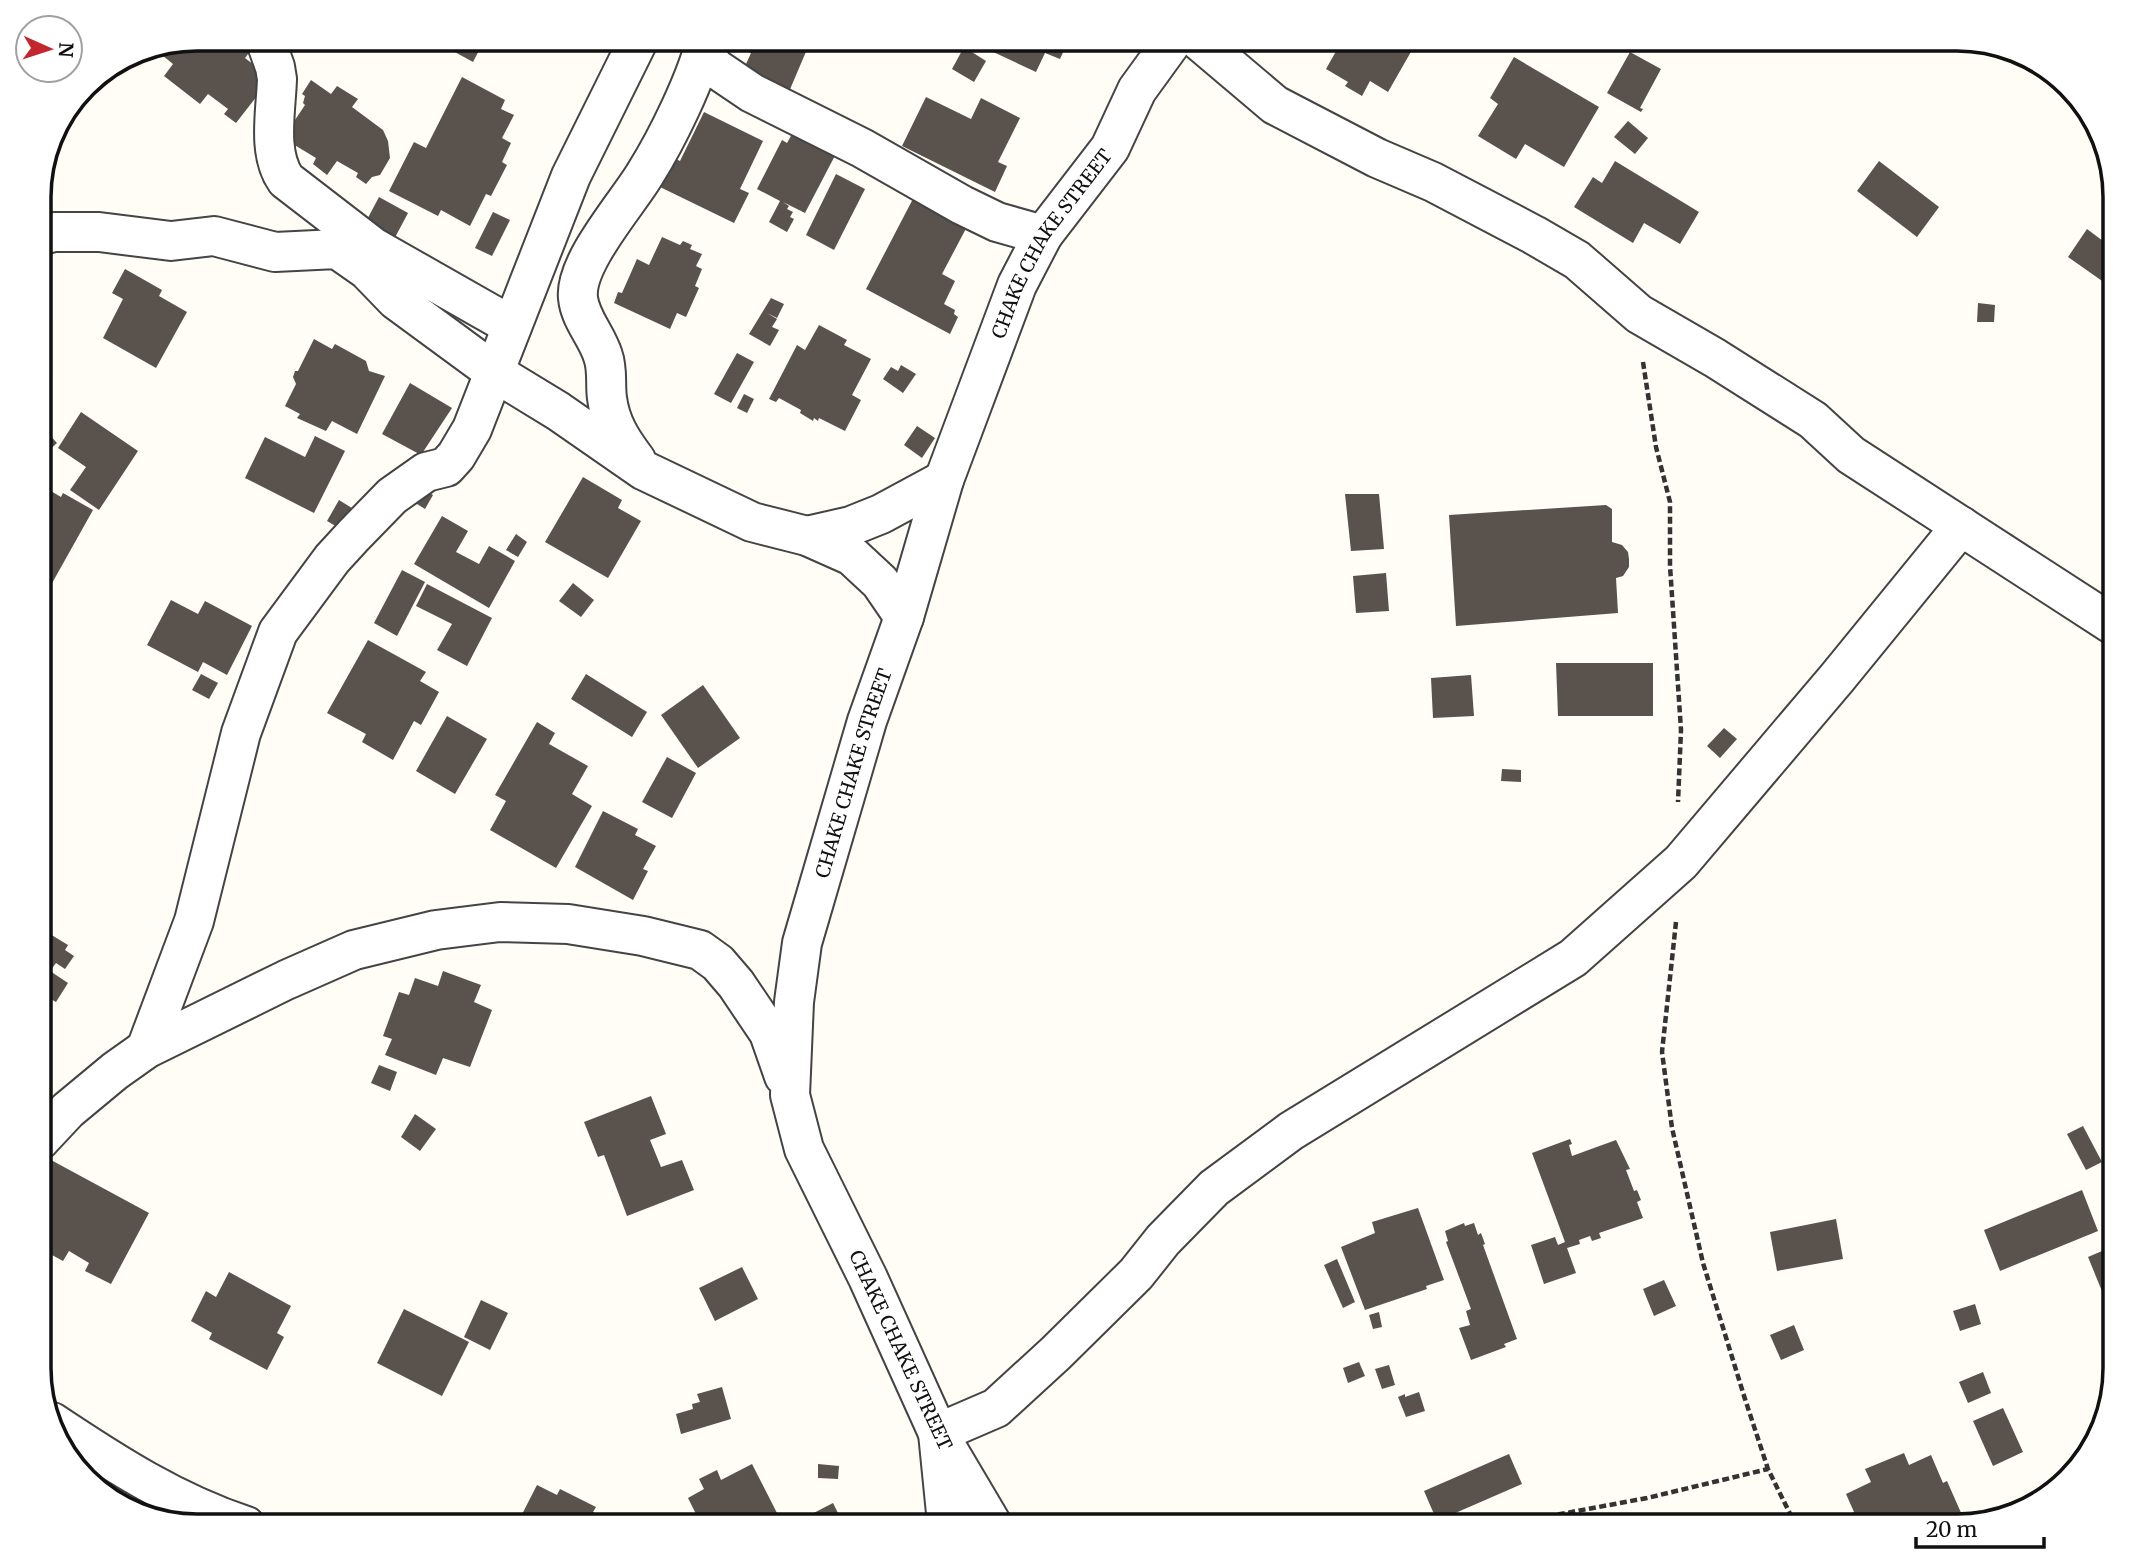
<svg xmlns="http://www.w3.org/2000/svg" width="2154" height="1565" font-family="Merriweather,serif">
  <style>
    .building { fill: #5a524d }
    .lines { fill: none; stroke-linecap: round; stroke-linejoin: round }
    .street-casing { stroke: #444; stroke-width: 42 }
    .path { stroke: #333; stroke-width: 4.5; stroke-dasharray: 7 3.5; stroke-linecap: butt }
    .street { stroke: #fff; stroke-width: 38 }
    .labels { text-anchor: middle; stroke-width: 7; stroke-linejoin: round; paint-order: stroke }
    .street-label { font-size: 19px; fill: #111; stroke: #fff }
    .rim { fill: none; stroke: #111; stroke-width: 3.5 }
  </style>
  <rect width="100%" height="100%" fill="#fffdf5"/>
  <g class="building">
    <polygon points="197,38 246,39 255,45 245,58 271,78 236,123 224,114 228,109 208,94 200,104 164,76 173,64 152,47"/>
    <polygon points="460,39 476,39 483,43 473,62 453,51"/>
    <polygon points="729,39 809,39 811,40 788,94 742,73 751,53 732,45 734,40"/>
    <polygon points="979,39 1069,39 1060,59 1045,53 1036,72 976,44"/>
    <polygon points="1328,39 1398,39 1397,41 1412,50 1388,92 1370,81 1362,96 1345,86 1348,82 1326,69 1339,46"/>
    <polygon points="964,47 986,61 974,82 952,69"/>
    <polygon points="1630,52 1661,69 1640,108 1643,109 1641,112 1607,93"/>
    <polygon points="1514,57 1599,107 1564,167 1525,144 1516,159 1478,136 1498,104 1490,98"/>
    <polygon points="462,77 505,100 501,109 514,115 502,138 511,143 502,162 507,165 491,196 486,194 470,226 441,210 438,216 389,191 414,142 426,148"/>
    <polygon points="311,80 331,94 337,86 358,99 352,107 383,130 388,141 390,158 380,175 372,177 366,184 356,177 358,173 337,161 327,175 313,164 316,158 283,138 305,105 303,103 305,96 302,94"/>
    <polygon points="926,97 971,119 981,98 1020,118 998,162 1007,166 995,192 902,146"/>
    <polygon points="704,112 763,141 740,189 749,193 734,223 660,187 662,183 660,182 674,158 680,161"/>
    <polygon points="1628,121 1648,138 1635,154 1614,137"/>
    <polygon points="792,134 840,146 805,213 783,202 789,206 787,209 793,212 790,217 794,219 787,232 769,222 780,201 757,189 782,140 787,143"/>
    <polygon points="1615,161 1699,212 1680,244 1644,223 1633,243 1574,207 1593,177 1602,183"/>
    <polygon points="1879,161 1939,207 1917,237 1857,191"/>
    <polygon points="836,174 865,189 834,250 806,235"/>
    <polygon points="916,193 970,221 942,274 955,281 944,304 955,310 954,314 958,317 950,334 866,289"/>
    <polygon points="379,197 408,213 391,245 362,229"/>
    <polygon points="493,212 510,220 492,256 475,248"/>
    <polygon points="2115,223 2115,290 2068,257 2087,229 2103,241"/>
    <polygon points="662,237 680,245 683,241 692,245 690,249 702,254 696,266 702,269 695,286 699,288 686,317 677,313 670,329 614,303 618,292 622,293 637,259 649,265"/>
    <polygon points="125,269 162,290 159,296 187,312 156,368 103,338 123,299 112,293"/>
    <polygon points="771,298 784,304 777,318 767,313 777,319 772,327 779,330 770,346 749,334"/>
    <polygon points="1978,303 1995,305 1994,322 1977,322"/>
    <polygon points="819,325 847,340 844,345 871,359 852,395 861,400 845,431 819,418 818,421 814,418 813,421 800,413 801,410 779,398 776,402 769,399 797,345 805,350"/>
    <polygon points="314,339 332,349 335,344 366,361 369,371 385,376 357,434 332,421 326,431 297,418 300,414 285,406 296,384 293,377 295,371 298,371"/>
    <polygon points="737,353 754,362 731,403 714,394"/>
    <polygon points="901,365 916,374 903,393 883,379 891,367 898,371"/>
    <polygon points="410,383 452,408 421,455 382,434"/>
    <polygon points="744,394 754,399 747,413 737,408"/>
    <polygon points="81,412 138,451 99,510 70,490 86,467 58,448"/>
    <polygon points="917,426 935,438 922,458 904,445"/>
    <polygon points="47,432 57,443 46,453 39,444 39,439"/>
    <polygon points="315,436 345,451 314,513 245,478 265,437 305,457"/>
    <polygon points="583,477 622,500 618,508 641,521 608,578 545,542"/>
    <polygon points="39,484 61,497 63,493 93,510 51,585 39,578"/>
    <polygon points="414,484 433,495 425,509 406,497"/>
    <polygon points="1345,494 1379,494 1384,549 1351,551"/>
    <polygon points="339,500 363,515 351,535 327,521"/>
    <polygon points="1606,505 1612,509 1612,542 1622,545 1628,552 1629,559 1629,567 1623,576 1616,578 1618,613 1456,626 1449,515"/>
    <polygon points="442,516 468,531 456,552 479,564 489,546 515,561 489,608 414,564"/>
    <polygon points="516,534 527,542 518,557 506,550"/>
    <polygon points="402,570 425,582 397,636 374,623"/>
    <polygon points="1386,573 1389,611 1356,613 1353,576"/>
    <polygon points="573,583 594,600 581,617 559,601"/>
    <polygon points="427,584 492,618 467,666 437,650 452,624 416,606"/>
    <polygon points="171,600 198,614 205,601 252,626 227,675 203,662 198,672 147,645"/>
    <polygon points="368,640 426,672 420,681 439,692 421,725 414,721 393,760 362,742 366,734 327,713"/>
    <polygon points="1556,663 1653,663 1653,716 1558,716"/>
    <polygon points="201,674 218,683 209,699 192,690"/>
    <polygon points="586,674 647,712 632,737 571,699"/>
    <polygon points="1471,675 1474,716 1433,718 1431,678"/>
    <polygon points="703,685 740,738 698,768 661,715"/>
    <polygon points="447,716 487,739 455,794 416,771"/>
    <polygon points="537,722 555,733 549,744 588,766 572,794 592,806 556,868 490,830 506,801 495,795"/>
    <polygon points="1724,728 1737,739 1720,758 1707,746"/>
    <polygon points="667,757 696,773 672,818 642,802"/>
    <polygon points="1502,769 1521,770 1521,782 1501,781"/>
    <polygon points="603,811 638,829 635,835 656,846 643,869 648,871 633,900 575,867"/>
    <polygon points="45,931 68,945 65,950 74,956 65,969 56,963 50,971 68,983 56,1002 39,992 39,932 42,935"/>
    <polygon points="443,971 481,985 474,1002 492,1010 470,1067 443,1058 436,1075 385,1055 392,1039 383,1036 399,992 409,995 415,978 438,986"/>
    <polygon points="379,1065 397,1072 390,1091 371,1083"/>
    <polygon points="651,1096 666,1134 650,1140 661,1167 682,1160 694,1190 627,1216 604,1155 598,1157 584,1122"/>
    <polygon points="415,1114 436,1129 420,1151 401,1137"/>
    <polygon points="2083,1126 2102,1162 2086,1170 2067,1134"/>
    <polygon points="2115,1129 2115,1165 2103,1134"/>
    <polygon points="1570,1139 1572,1144 1569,1145 1572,1156 1616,1140 1630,1169 1626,1170 1634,1191 1637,1190 1641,1200 1637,1202 1643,1218 1599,1233 1601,1238 1592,1241 1590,1236 1579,1240 1580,1244 1567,1248 1576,1273 1544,1284 1531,1245 1555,1237 1558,1245 1565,1242 1532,1153"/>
    <polygon points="51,1160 149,1213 111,1284 85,1271 89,1263 69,1251 63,1261 39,1248 39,1184"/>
    <polygon points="2082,1190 2098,1231 2000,1271 1984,1230"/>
    <polygon points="1418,1208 1444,1280 1426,1286 1427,1289 1365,1310 1341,1247 1375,1233 1372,1222"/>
    <polygon points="1836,1219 1843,1259 1777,1271 1770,1232"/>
    <polygon points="1464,1223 1465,1226 1474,1223 1478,1235 1481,1233 1485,1244 1483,1245 1517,1339 1504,1344 1506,1347 1471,1360 1459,1328 1470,1325 1466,1311 1471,1309 1446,1242 1448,1241 1445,1231"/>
    <polygon points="2109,1248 2115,1263 2115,1323 2088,1257"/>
    <polygon points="1337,1259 1355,1302 1343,1308 1324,1265"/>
    <polygon points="742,1267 758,1299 715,1321 699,1288"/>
    <polygon points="229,1272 291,1306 277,1333 284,1337 267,1370 209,1339 212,1333 191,1321 206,1291 216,1297"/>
    <polygon points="1664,1280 1676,1306 1654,1316 1643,1289"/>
    <polygon points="481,1300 508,1313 490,1350 464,1337"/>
    <polygon points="1975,1304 1981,1324 1960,1331 1953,1311"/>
    <polygon points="404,1309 469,1342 442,1396 377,1363"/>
    <polygon points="1379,1312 1382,1327 1373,1329 1369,1315"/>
    <polygon points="1794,1325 1804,1350 1781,1360 1770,1335"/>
    <polygon points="1359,1362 1365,1376 1348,1383 1343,1368"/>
    <polygon points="1389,1365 1395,1385 1382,1389 1375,1369"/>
    <polygon points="1983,1372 1991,1393 1968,1403 1959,1382"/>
    <polygon points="722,1387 731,1419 681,1434 676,1414 693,1409 692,1404 700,1402 697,1394"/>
    <polygon points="1419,1392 1425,1411 1406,1417 1398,1397 1405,1394 1405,1397"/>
    <polygon points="2003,1408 2023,1452 1993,1466 1973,1421"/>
    <polygon points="1904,1453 1909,1465 1931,1455 1943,1483 1947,1481 1966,1524 1957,1526 1838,1526 1835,1520 1854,1512 1846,1494 1871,1482 1865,1469"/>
    <polygon points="1509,1454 1522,1484 1437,1521 1424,1491"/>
    <polygon points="752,1464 777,1513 751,1526 702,1526 688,1498 704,1489 699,1479 717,1470 721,1480"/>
    <polygon points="818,1464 839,1466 838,1479 818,1478"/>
    <polygon points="537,1485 557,1495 560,1489 596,1507 593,1512 611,1522 609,1526 516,1526"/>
    <polygon points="833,1503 843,1523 837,1526 808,1526 804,1518"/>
    <polygon points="1762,1513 1768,1526 1731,1526"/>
  </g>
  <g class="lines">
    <defs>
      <g id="street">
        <path d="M 265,39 L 275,67 L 277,79 C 276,111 267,153 286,180 L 373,247 L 512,326"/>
        <polyline points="1197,39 1275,105 1377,158 1433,182 1534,235 1577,260 1639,314 1715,358 1813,420 1851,455 2115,626"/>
        <polyline points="704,48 708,59 715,68 752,93 862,148 962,205 997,222 1043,235"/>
        <polyline points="39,236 54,232 99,232 171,241 214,236 275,252 337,249 367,270 396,300 494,372 558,411 643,470 752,522 807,536 852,556 880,582 904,617"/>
        <path d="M 636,460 C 621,440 610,423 607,398 C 605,384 608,370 603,356 C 597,336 580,319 578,298 C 574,263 627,204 645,174 C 667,139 697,78 706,39"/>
        <polyline points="807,536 851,526 881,514 944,480"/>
        <polyline points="146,1049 194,921 241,733 278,632 332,559 354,535 392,496 426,472 446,467 456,456 472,429 571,176 639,39"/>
        <polyline points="39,1141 68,1110 115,1071 146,1049 286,980 354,950 436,930 500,922 568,924 643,936 700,950 718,963 736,984 769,1033 784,1076"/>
        <path d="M 52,1422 C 115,1464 174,1502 246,1526"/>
        <polyline points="945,1526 947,1523 938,1433 996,1408 1056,1353 1136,1274 1163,1240 1214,1188 1291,1131 1573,958 1681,862 1837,678 1961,526"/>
        <path id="s1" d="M 993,1526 L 938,1433 L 868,1278 L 804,1149 L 790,1095 L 794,1002 L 802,943 L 867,721 L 904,617 L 944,480 L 1017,285 L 1043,235 L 1110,148 L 1137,90 L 1174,39"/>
      </g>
    </defs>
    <use href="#street" class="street-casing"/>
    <g class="path">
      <polyline points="1643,362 1656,447 1670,502 1670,566 1681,730 1678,802"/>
      <polyline points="1676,922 1662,1052 1672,1128 1703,1263 1745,1399 1768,1469 1796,1526"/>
      <polyline points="1496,1526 1647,1498 1768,1469"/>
    </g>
    <use href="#street" class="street"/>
  </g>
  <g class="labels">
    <g class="street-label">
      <text dy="7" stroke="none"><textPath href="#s1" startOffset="1376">CHAKE CHAKE STREET</textPath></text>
      <text dy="7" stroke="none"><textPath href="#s1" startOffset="808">CHAKE CHAKE STREET</textPath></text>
      <text transform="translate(901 1350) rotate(65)" y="7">CHAKE CHAKE STREET</text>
    </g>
  </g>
  <path d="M0 0H2154V1565H0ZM197 51H1957A146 146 0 0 1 2103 197V1368A146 146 0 0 1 1957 1514H197A146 146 0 0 1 51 1368V197A146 146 0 0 1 197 51Z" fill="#fff" fill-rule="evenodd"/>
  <path class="rim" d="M197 51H1957A146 146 0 0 1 2103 197V1368A146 146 0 0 1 1957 1514H197A146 146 0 0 1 51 1368V197A146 146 0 0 1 197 51Z"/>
  <g transform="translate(49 49) rotate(93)"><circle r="33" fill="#ffffff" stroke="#a0a0a0" stroke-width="2"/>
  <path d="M0-5L12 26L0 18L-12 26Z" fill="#c4262e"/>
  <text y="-10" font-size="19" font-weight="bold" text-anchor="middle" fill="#111111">N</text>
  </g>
  <path d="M1916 1537v10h128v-10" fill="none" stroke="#111111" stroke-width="3.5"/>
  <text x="1926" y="1537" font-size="21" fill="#111111" stroke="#ffffff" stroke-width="5" paint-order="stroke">20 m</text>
</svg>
